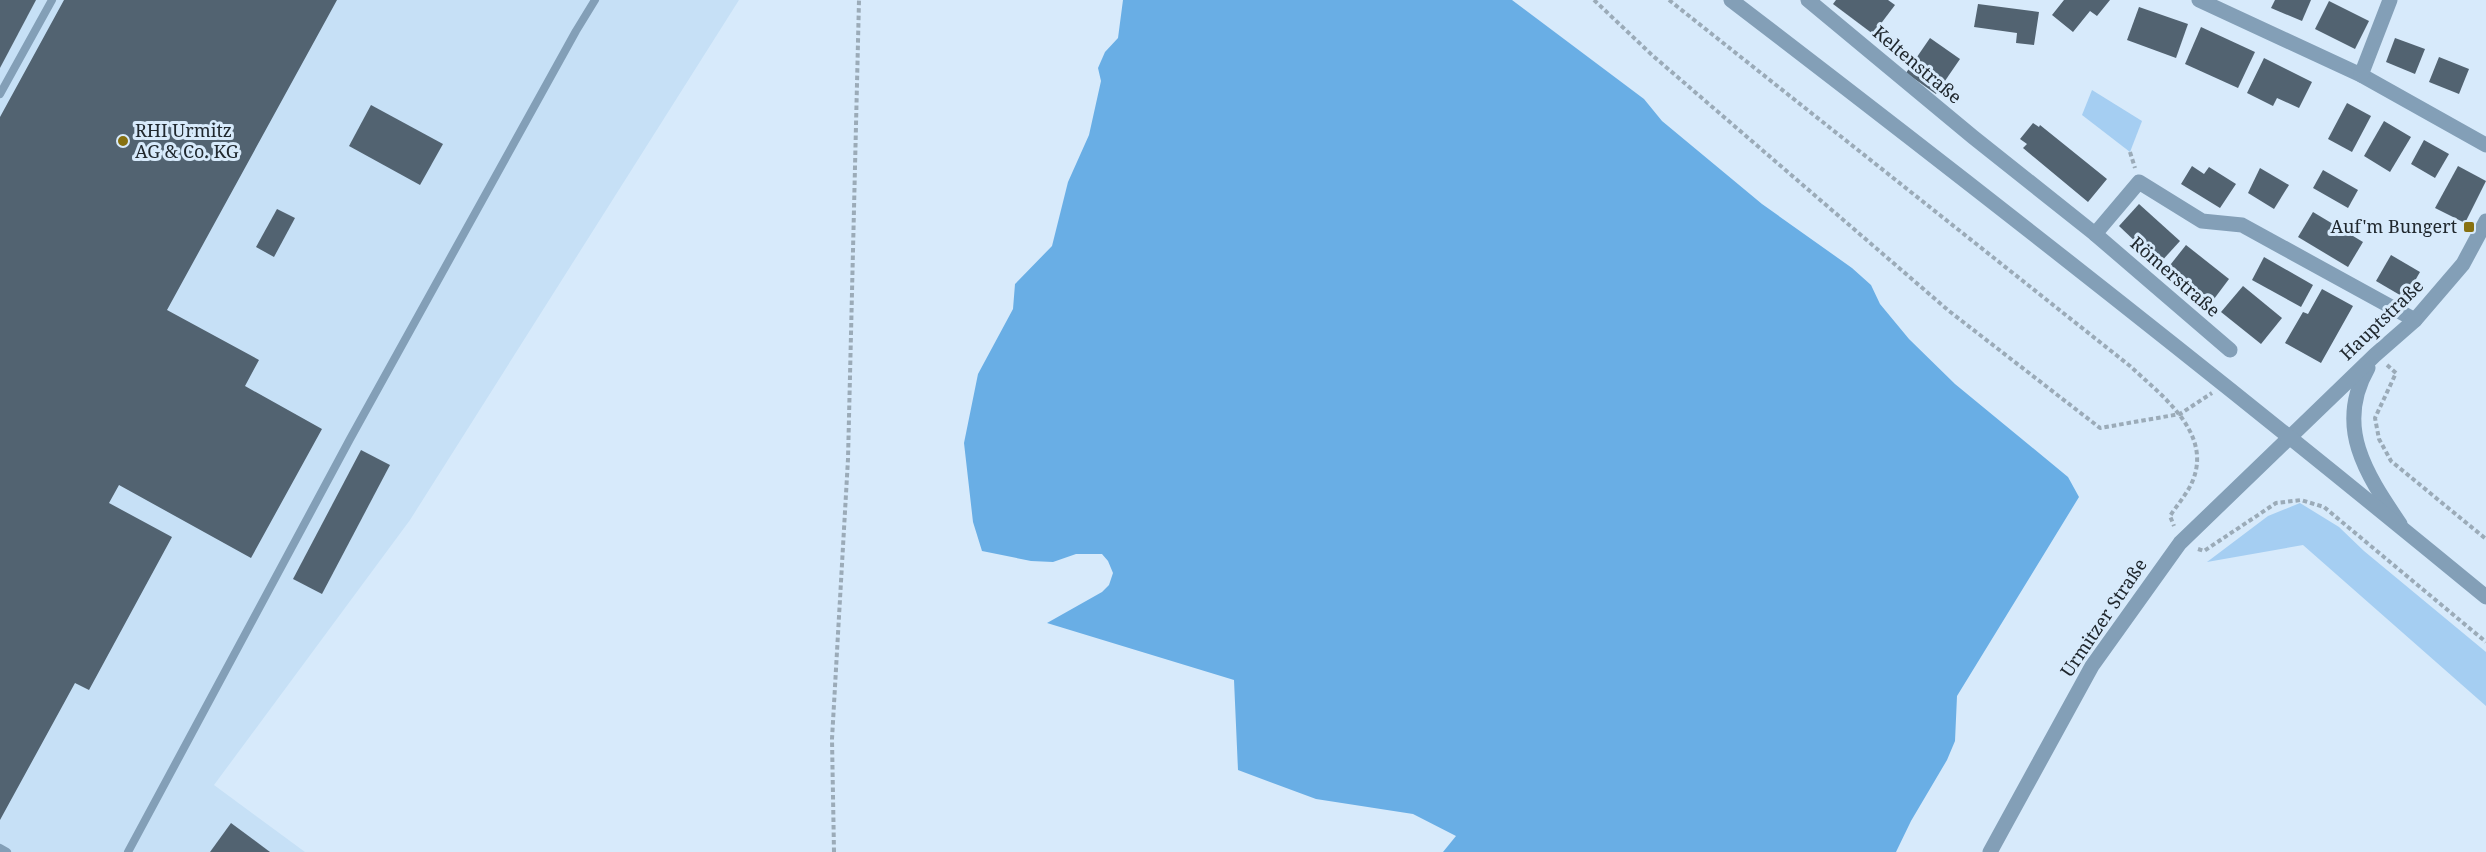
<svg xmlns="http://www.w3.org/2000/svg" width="2486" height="852" font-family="'Noto Serif',serif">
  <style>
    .built { fill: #c6e0f6 }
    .green { fill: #a5cef2 }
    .water { fill: #69aee5 }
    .building { fill: #526371 }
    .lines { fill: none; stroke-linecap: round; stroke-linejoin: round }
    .path { stroke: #9babb8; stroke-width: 4; stroke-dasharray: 4.5 3; stroke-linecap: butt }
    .service { stroke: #839fb7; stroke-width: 8 }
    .minor { stroke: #839fb7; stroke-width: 15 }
    .tertiary { stroke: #839fb7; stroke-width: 15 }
    .poi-dot { fill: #877111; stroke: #d7eafb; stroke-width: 2 }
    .labels { text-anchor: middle; stroke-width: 6; stroke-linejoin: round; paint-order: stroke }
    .street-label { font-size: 18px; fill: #20282e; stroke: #d7eafb }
    .poi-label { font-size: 18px; fill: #20282e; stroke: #d7eafb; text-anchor: start }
  </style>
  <rect width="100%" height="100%" fill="#d7eafb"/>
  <polygon class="built" points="0,0 739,0 410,520 214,785 305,852 0,852"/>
  <g class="green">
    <polygon points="2092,90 2142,121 2130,152 2082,115"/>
    <polygon points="2300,503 2339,527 2364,551 2486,652 2486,706 2303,545 2207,562 2268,516"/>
  </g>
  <polygon class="water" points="1123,0 1512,0 1644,99 1662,121 1762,204 1852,268 1871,285 1880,304 1909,339 1955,384 2068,477 2079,497 1957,696 1955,741 1947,760 1911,821 1896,852 1443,852 1456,836 1413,814 1316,799 1238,770 1234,680 1047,623 1102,592 1109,585 1113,573 1108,561 1102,554 1076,554 1053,562 1031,561 982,551 973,522 964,443 978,374 1013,309 1015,284 1052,246 1068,182 1089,135 1101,81 1098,68 1105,52 1118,38"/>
  <g class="building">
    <polygon points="0,0 36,0 0,68"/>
    <polygon points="64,0 337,0 167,310 259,360 245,386 322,429 251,558 119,485 109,503 172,537 89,690 75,683 0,820 0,117"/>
    <polygon points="1836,0 1888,0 1895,5 1873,34 1833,4"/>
    <polygon points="2064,0 2110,0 2097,16 2090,11 2073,32 2052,15"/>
    <polygon points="2275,0 2311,0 2302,21 2271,8"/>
    <polygon points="2329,1 2369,21 2355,49 2315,29"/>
    <polygon points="1978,4 2039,12 2034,45 2016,43 2017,33 1974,27"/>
    <polygon points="2139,7 2188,24 2176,58 2127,40"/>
    <polygon points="2201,27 2255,52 2238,88 2185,64"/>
    <polygon points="1930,38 1960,59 1936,94 1906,73"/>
    <polygon points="2395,38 2425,49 2415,74 2386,62"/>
    <polygon points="2439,57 2469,69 2459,94 2429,82"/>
    <polygon points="2264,58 2312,82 2299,108 2277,98 2273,106 2247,93"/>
    <polygon points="2347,103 2371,116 2352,152 2328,139"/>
    <polygon points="371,105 443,144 420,185 349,146"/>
    <polygon points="2384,121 2411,137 2390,172 2364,156"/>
    <polygon points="2033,123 2039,127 2040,125 2107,179 2088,202 2023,148 2027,144 2020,139"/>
    <polygon points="2424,140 2449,154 2435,178 2411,164"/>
    <polygon points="2192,166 2204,174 2209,167 2236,184 2220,208 2181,184"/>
    <polygon points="2458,166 2486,181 2465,223 2435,208"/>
    <polygon points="2260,168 2289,185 2274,209 2248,193"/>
    <polygon points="2323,170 2358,190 2348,208 2313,188"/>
    <polygon points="2139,204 2180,241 2159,264 2119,226"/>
    <polygon points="277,209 295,218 274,257 256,247"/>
    <polygon points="2313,212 2363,242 2348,267 2298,237"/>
    <polygon points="2186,245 2229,279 2211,303 2167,269"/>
    <polygon points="2391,255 2420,272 2405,298 2376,281"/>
    <polygon points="2264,257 2313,285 2301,307 2252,280"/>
    <polygon points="2243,286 2282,318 2261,344 2221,312"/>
    <polygon points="2322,289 2353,306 2321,363 2285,343 2303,312 2308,314"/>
    <polygon points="361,450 390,465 322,594 293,579"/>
    <polygon points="231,823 270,852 210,852"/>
  </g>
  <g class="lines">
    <g class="path">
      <polyline points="1594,0 1652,55 1949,311 2100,428 2180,414 2212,393"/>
      <path d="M 1669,0 L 2130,366 C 2161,395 2212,432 2193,480 C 2188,493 2177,505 2170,516 L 2174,526"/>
      <polyline points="2130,152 2135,168"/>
      <polyline points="2387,365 2396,373 2375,418 2379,439 2391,461 2486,539"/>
      <polyline points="2198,549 2204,551 2276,503 2301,500 2324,507 2486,642"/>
      <polyline points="834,852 832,739 848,459 859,0"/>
    </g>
    <g class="service">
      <polyline points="0,94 52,0"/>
      <polyline points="0,848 7,852"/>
      <polyline points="128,852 350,439 576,31 595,0"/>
    </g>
    <g class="minor">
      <polyline points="1808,0 1973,137 2095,234 2230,350"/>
      <polyline points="2199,0 2361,75 2486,145"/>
      <polyline points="2361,75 2390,0"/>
      <polyline points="2095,234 2139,182 2202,221 2242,225 2415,320"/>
      <path d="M 2368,368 C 2334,427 2367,475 2400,524"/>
      <polyline points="1990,852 2092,666 2180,543 2375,355 2415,320 2463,264 2486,221"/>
    </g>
    <path class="tertiary" d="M 1731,0 C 1986,195 2238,393 2486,597"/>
  </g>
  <g class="poi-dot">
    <circle cx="123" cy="141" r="6"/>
    <rect x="2463" y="221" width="12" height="12" rx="3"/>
  </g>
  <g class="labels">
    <g class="street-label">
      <text transform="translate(1917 65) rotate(40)" y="6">Keltenstraße</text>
      <text transform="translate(2175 277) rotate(41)" y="6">Römerstraße</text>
      <text transform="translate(2382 320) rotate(-44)" y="6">Hauptstraße</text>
      <text transform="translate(2104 618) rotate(-56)" y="6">Urmitzer Straße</text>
    </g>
    <g class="poi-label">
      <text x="135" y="137">RHI Urmitz<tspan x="135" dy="21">AG &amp; Co. KG</tspan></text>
      <text x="2457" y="233" text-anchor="end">Auf'm Bungert</text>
    </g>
  </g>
</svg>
